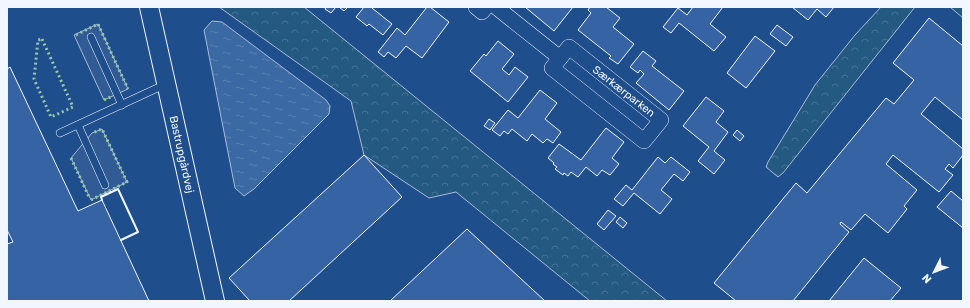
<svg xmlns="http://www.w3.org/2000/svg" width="970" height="308" font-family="Rubik,sans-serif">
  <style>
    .forest { fill: url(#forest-crowns); stroke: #a8bbd7 }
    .pitch { fill: #245a82; stroke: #a8bbd7 }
    .parking { fill: #305b95; stroke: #a8bbd7 }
    .water { fill: url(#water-ripples); stroke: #a8bbd7 }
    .building { fill: #3563a3; stroke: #f2f6ff }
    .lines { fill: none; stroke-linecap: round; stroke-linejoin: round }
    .service-casing { stroke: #f2f6ff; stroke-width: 8 }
    .minor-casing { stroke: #f2f6ff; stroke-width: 16 }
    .tertiary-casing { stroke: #f2f6ff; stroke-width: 20 }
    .service { stroke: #1f4e8c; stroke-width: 7 }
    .minor { stroke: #1f4e8c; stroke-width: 15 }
    .tertiary { stroke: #1f4e8c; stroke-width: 18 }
    .hedge { stroke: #97c8a6; stroke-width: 3; stroke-dasharray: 2 3; stroke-linecap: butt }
    .wall { stroke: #f2f6ff; stroke-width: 2 }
    .labels { text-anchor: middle; stroke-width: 3; stroke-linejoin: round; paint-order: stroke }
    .street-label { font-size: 11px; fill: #f2f6ff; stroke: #1f4e8c }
  </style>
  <defs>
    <pattern id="forest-crowns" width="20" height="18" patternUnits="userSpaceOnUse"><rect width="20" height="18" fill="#245a82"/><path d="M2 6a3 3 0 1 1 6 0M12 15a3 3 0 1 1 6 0" fill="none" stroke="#447295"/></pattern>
    <pattern id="water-ripples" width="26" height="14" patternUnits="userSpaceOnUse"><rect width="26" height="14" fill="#3b69a3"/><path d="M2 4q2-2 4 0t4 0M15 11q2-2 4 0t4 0" fill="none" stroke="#587fb1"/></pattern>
  </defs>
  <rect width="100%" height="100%" fill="#1f4e8c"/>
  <g class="forest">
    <polygon points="219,7 304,7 667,301 590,301 456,192 429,198 364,155 351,101"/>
    <polygon points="881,7 915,7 783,173 778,177 766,167 768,162 815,85 855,35"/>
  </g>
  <polygon class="pitch" points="950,7 963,7 963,18"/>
  <g class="parking">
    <polygon points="98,24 128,89 104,100 74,35"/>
    <polygon points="102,129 127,182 91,200 71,158 92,133"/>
  </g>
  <polygon class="water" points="212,21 222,22 326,100 330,106 329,114 254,189 244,196 235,188 204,30"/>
  <g class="building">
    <polygon points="326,7 336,7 331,13 325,9"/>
    <polygon points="339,7 348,7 344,11"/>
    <polygon points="364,7 373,7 372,8 392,24 383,35 369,24 367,26 356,17"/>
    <polygon points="427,7 430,7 449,22 422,58 406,46 396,58 388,52 384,57 378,52 397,28 405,35"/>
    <polygon points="525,7 573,7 554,31"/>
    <polygon points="590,7 606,7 620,18 613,27 634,44 618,64 609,58 611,56 578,30 591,13 588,10"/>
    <polygon points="693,7 723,7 710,24 726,37 714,51 679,23 671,33 663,27 678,8 687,15"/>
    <polygon points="792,7 834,7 826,17 817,9 808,20"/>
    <polygon points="929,18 963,46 963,120 935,97 921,114 963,149 963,155 953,168 949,164 945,169 953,175 939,192 893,155 886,164 917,190 904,206 907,209 888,233 865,214 851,230 841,222 840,224 849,232 793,301 736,301 714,283 796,183 807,193 886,98 894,104 914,80 893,63"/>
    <polygon points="777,25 793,37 786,46 770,34"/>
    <polygon points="755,36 775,51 746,88 727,73"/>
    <polygon points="498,41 514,54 502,69 509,75 515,67 528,77 508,102 470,71 484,54 486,56"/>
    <polygon points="643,51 656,61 652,66 684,91 669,110 636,83 644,74 640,70 638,73 630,67"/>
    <polygon points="10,67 78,211 102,200 149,301 7,301 7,244 13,242 7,230 7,69"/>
    <polygon points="540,90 557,103 545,119 561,132 553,143 547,139 543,143 532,134 527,141 512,129 508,134 504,131 500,136 492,130 508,110 518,118"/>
    <polygon points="706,97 724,111 716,122 728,132 714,151 725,160 714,174 698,161 709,147 683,126"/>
    <polygon points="489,119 495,123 490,130 484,126"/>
    <polygon points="606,128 624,142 612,158 619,164 610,175 602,170 597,176 586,167 578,177 571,172 568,176 564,173 563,175 555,169 557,167 553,164 554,163 548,158 559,144 581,160"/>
    <polygon points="737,130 744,136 740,141 733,135"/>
    <polygon points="364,155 402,197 289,301 250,301 229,278"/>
    <polygon points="658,157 665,163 671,157 690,172 683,181 674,174 661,190 672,199 660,214 634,193 623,206 614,199 626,185 632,190"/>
    <polygon points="951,191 963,201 963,228 937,207"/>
    <polygon points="608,210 616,216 604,230 597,224"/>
    <polygon points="620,217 627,223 623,228 616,222"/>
    <polygon points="467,229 545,301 390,301"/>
    <polygon points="864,258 901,288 890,301 829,301"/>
  </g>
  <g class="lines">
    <defs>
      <g id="service">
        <polyline points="91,37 122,105"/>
        <polyline points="78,125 105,185"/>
        <polyline points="60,133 166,84"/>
      </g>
      <g id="minor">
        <polyline points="476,7 482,12 486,7"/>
        <polyline points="496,7 560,58"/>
        <polygon points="569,47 661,120 644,141 552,68"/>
      </g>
      <g id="tertiary">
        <path id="s1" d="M 149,7 L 215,301"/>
      </g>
    </defs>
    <use href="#service" class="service-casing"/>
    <use href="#minor" class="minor-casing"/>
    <use href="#tertiary" class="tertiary-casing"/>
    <use href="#service" class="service"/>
    <use href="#minor" class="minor"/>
    <use href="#tertiary" class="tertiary"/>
    <g class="hedge">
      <polyline points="76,35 98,24 128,89"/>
      <polygon points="42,39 73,107 51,117 34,79 38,40"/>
      <polyline points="104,100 113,96"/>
      <polyline points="71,158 89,197"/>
      <polyline points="91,200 127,182 102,129 92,133"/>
    </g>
    <polyline class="wall" points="102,200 101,197 118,189 138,232 121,240"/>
  </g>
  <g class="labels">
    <g class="street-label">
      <text transform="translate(624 91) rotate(38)" y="4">Særkærparken</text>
      <text dy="4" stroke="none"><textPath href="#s1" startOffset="151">Bastrupgårdvej</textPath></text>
    </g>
  </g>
  <rect width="970" height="308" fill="none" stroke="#f2f6ff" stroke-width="16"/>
  <g transform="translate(934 272) rotate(228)" stroke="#1f4e8c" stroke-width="3" paint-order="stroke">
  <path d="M0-3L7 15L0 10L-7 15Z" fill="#f2f6ff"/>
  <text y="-6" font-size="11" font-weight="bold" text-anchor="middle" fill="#f2f6ff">N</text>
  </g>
</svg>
